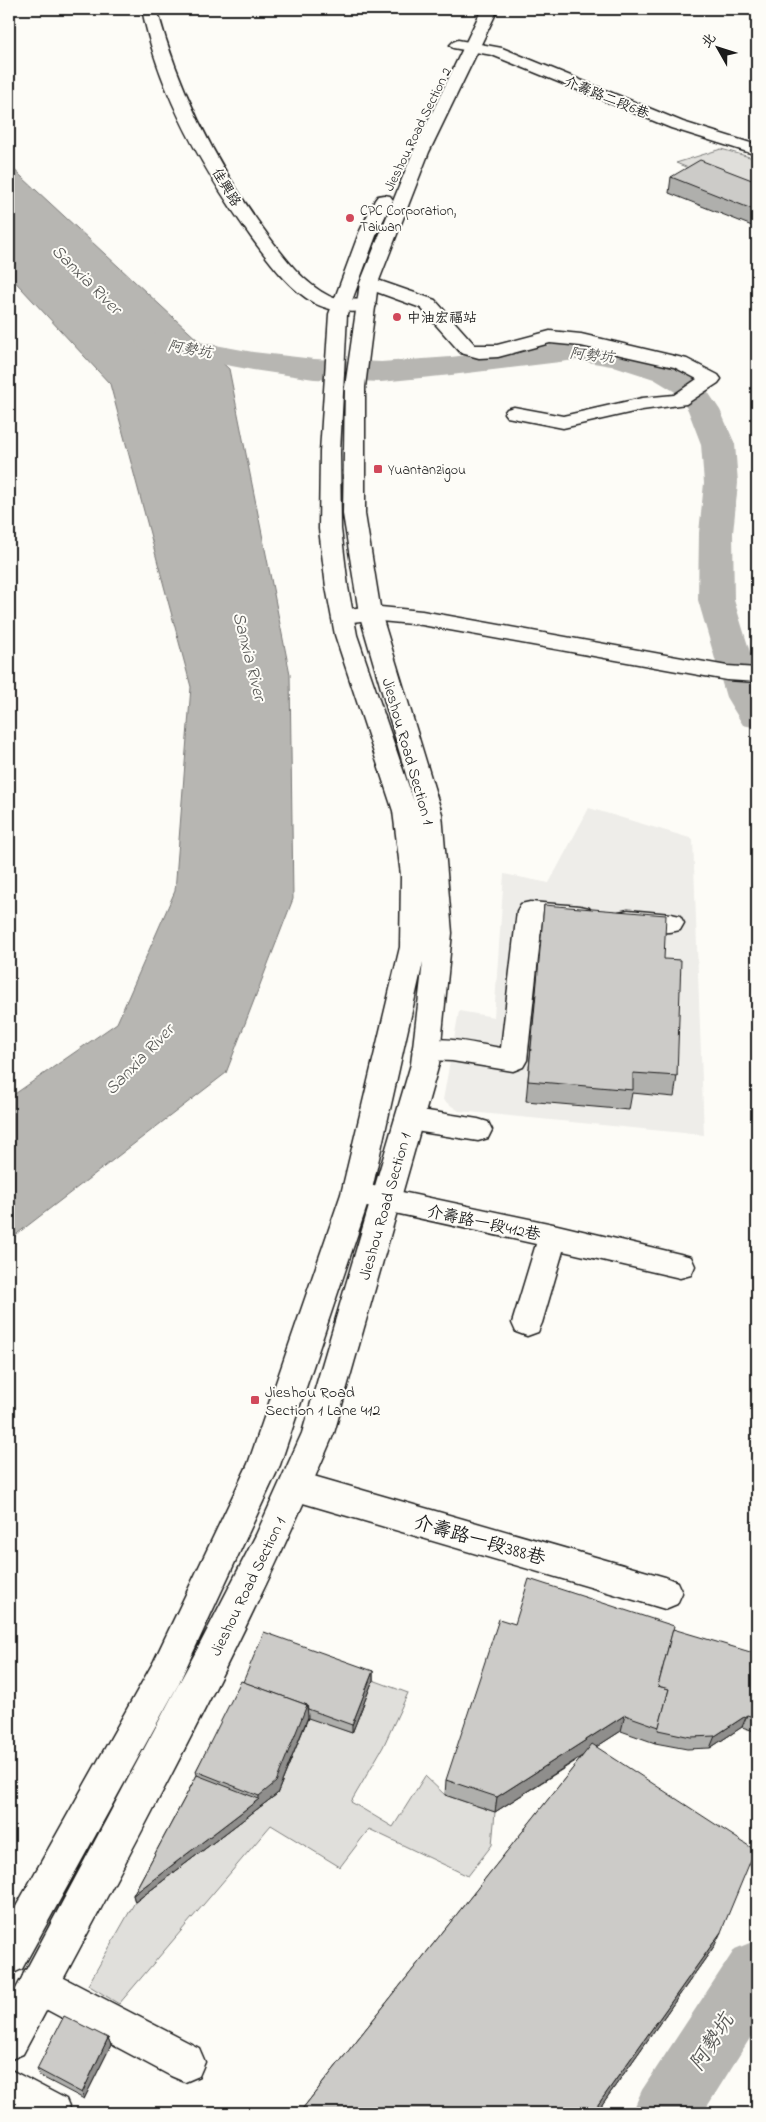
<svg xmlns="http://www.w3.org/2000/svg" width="766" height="2122" font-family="'Indie Flower','LXGW WenKai TC',sans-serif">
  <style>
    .built { fill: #eeede9 }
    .green { fill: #e0dfdb; stroke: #7e7e7c }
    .water { fill: #b7b6b2; stroke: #797876 }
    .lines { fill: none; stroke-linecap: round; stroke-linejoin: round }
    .river { fill: #b7b6b2; fill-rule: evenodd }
    .minor-casing { stroke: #1c1c1c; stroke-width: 3 }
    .major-casing { stroke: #1c1c1c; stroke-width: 3 }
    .minor { fill: #fdfcf7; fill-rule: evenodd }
    .major { fill: #fdfcf7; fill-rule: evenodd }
    .wall { fill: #afafac; stroke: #1c1c1c }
    .shaded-wall { fill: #8f8e8c; stroke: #1c1c1c }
    .building { fill: #cccbc8; stroke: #1c1c1c }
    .poi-dot { fill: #d1495b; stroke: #fdfcf7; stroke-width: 2 }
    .labels { text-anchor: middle; stroke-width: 4; stroke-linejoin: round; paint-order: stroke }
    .far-street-label { font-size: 14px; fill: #1c1c1c; stroke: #fdfcf7 }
    .far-poi-label { font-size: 14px; fill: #1c1c1c; stroke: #fdfcf7; text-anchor: start }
    .far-water-label { font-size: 15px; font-style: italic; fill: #5a5a58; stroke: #fdfcf7 }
    .street-label { font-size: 16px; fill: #1c1c1c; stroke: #fdfcf7 }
    .poi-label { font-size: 16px; fill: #1c1c1c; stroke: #fdfcf7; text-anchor: start }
    .water-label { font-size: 18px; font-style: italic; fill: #5a5a58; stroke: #fdfcf7 }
    .near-street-label { font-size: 19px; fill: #1c1c1c; stroke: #fdfcf7 }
    .near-water-label { font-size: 21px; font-style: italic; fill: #5a5a58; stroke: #fdfcf7 }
  </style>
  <rect width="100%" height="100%" fill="#fdfcf7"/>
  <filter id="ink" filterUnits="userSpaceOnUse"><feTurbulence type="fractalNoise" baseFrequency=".02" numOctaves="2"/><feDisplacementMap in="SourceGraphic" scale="10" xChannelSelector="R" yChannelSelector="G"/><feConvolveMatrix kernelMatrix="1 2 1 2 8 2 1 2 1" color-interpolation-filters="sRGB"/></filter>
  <g filter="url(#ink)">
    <polygon class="built" points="589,808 693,839 704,1135 459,1111 443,1100 459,1011 494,1017 504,874 549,883"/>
    <g class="green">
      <polygon points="721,149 757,159 757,196 676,163"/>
      <polygon points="373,1680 408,1693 383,1747 351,1802 393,1827 425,1776 445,1795 495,1812 492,1845 468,1876 369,1829 340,1867 271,1825 119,2004 88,1985 135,1902 277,1794 308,1717 352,1733"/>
    </g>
    <polygon class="water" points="9,165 229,369 290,674 293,899 226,1073 9,1240 9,1098 117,1023 175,891 191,687 110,384 9,275"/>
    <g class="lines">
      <g class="river">
        <polygon points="151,333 253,352 314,359 381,362 451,357 576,342 633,351 676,365 700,380 720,410 735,444 738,483 733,533 734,600 757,675 757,728 743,725 726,697 698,600 699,533 704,483 701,444 688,410 677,393 654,379 617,367 576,360 451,375 381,382 314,379 253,370 140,349 135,342 140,335"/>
        <polygon points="757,1940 757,2027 703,2113 632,2113 642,2090 735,1949"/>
      </g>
      <defs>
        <g id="minor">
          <path d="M 142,9 L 157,9 C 179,91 217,166 267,234 C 284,257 303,283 329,296 C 343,303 359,297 374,301 L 376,305 L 374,309 C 355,314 331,312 314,303 C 288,288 269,261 251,237 C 203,170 158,91 142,9 Z"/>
          <polygon points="458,40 502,48 683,122 757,145 757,155 671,128 492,55 453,48 450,45 453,42"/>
          <polygon points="369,277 435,300 475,345 497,345 550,331 581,334 687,359 718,375 721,379 718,383 686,404 642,410 563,428 507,417 504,413 507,409 514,407 563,416 642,398 674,395 697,379 674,367 581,346 550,343 498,357 479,358 461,353 421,308 363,287 360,283 363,279"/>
          <polygon points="370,606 422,611 727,666 757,668 757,682 727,680 422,625 370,620 343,623 335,621 332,616 335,611"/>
          <path d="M 530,902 L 580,906 L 589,908 L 593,915 L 589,922 L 580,924 L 542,921 L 527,1060 L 523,1067 L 513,1071 L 452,1061 L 426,1060 L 416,1057 L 412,1050 L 416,1043 C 442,1034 474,1044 501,1048 L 517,911 L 521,904 Z"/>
          <path d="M 628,910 L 671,914 L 680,916 L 684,923 L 680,930 C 662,935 637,931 619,926 L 615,919 L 619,912 Z"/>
          <polygon points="409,1108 478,1119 488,1122 492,1130 488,1138 478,1141 409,1130 399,1127 395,1119 399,1111"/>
          <polygon points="364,1184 553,1224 680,1254 691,1257 695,1266 691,1275 680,1278 563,1251 542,1323 538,1332 527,1336 516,1332 512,1323 536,1244 354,1204 349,1196 354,1188"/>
          <polygon points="296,1471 665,1577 677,1582 682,1593 677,1604 665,1609 296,1501 285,1496 280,1486 285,1476"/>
          <polygon points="39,1965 199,2048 205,2062 199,2076 185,2082 171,2076 25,1998 20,1984 25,1970"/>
          <polygon points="9,2069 66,2099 72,2113 13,2113 9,2111"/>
        </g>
        <path id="major" d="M 482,9 L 498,9 L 429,152 L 378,283 L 365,387 L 365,514 L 381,613 L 442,814 L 452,933 L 439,1064 L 334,1433 C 244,1646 132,1850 23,2054 L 9,2060 L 9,2002 L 200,1644 L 256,1535 L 302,1433 L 411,1064 L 423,962 L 371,1194 L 280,1465 L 178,1685 L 22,1969 L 9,1975 L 9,1919 L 154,1661 L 248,1464 L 341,1194 L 400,947 L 401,875 L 393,811 L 335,635 L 326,587 L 319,529 L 320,452 L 329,314 L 359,233 L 375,200 L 378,196 L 384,195 L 390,196 L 393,200 L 377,233 L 347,314 L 340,452 L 341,529 L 348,587 L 357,635 L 414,802 L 359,613 L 343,514 L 345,387 L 360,283 L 413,152 Z"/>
      </defs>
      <use href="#minor" class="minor-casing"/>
      <use href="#major" class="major-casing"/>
      <use href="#minor" class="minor"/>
      <use href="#major" class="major"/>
    </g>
    <g class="wall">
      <polygon points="671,177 757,182 757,228 669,193"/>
      <polygon points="544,905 664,959 677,1076 674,1097 632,1093 629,1110 526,1101"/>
      <polygon points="757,1654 757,1726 754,1731 742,1727 710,1748 687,1749 655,1743 655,1741 655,1743 621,1731 596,1747 715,1945 596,2113 299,2113 582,1757 495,1812 445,1795 446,1780 660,1677"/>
      <polygon points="373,1671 373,1680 352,1733 308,1718 277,1794 135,1902 133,1895 197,1775 196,1771 243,1682"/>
      <polygon points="108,2038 111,2045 84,2099 40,2076 37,2069"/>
    </g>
    <g class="shaded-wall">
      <polygon points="373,1671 373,1680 352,1733 352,1725"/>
      <polygon points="307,1705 308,1717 277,1794 135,1902 133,1895 259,1799 259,1796"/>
      <polygon points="625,1715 621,1731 495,1812 497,1797"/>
      <polygon points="747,1715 742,1727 710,1748 715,1736"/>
      <polygon points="721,1932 715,1945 596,2113 592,2113"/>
      <polygon points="108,2038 111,2045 84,2099 82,2093"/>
    </g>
    <g class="building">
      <polygon points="700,160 757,182 757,211 671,177"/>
      <polygon points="544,905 666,915 664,959 681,960 677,1076 633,1073 633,1090 528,1081"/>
      <polygon points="529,1579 674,1626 658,1686 669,1689 659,1727 625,1715 497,1797 446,1780 499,1619 515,1624"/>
      <polygon points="673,1629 757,1654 757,1718 747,1715 715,1736 691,1737 658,1730 669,1689 658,1686"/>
      <polygon points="264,1632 373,1671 352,1725 308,1709 307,1705 243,1682"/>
      <polygon points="241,1681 307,1705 276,1782 259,1796 196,1771"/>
      <polygon points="592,1744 755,1850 721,1932 592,2113 299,2113"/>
      <polygon points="197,1775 259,1799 133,1895"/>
      <polygon points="64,2016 108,2038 82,2093 37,2069"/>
    </g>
  </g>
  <g class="poi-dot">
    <circle cx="350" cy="218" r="5"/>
    <circle cx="397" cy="317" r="5"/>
    <rect x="373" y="464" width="10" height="10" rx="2.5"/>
    <rect x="250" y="1395" width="10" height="10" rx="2.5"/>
  </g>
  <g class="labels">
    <g class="far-street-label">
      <text transform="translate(607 97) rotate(22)" y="5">介壽路二段6巷</text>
      <text transform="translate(417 129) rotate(-64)" y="5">Jieshou Road Section 2</text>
      <text transform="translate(227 187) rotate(59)" y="5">佳興路</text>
    </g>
    <g class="far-poi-label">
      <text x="360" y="215">CPC Corporation,<tspan x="360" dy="16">Taiwan</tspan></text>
      <text x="407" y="322">中油宏福站</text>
      <text x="388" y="474">Yuantanzigou</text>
    </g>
    <g class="far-water-label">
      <text transform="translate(190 349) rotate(10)" y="5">阿勢坑</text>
      <text transform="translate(592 355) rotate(6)" y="5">阿勢坑</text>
    </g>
    <g class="street-label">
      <text transform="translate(409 751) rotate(74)" y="6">Jieshou Road Section 1</text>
      <text transform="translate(384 1206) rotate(-74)" y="6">Jieshou Road Section 1</text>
      <text transform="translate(484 1222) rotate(12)" y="6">介壽路一段412巷</text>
      <text transform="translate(247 1586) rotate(-64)" y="6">Jieshou Road Section 1</text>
    </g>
    <g class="poi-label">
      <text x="265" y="1397">Jieshou Road<tspan x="265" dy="18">Section 1 Lane 412</tspan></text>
    </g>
    <g class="water-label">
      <text transform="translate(87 279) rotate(45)" y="6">Sanxia River</text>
      <text transform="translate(250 656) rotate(76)" y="6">Sanxia River</text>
      <text transform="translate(139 1059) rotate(-46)" y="6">Sanxia River</text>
    </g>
    <g class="near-street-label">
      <text transform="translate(480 1539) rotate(16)" y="7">介壽路一段388巷</text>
    </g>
    <g class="near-water-label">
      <text transform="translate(711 2042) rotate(-57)" y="7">阿勢坑</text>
    </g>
  </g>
  <rect width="766" height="2122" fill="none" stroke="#fdfcf7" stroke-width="30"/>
  <rect x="15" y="15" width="736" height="2092" fill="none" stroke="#1c1c1c" stroke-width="2" filter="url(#ink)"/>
  <g transform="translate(718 48) rotate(309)" stroke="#fdfcf7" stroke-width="4" paint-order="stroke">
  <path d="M0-4L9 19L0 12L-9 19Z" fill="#1c1c1c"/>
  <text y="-8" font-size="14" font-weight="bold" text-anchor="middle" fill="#1c1c1c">北</text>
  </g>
</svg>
